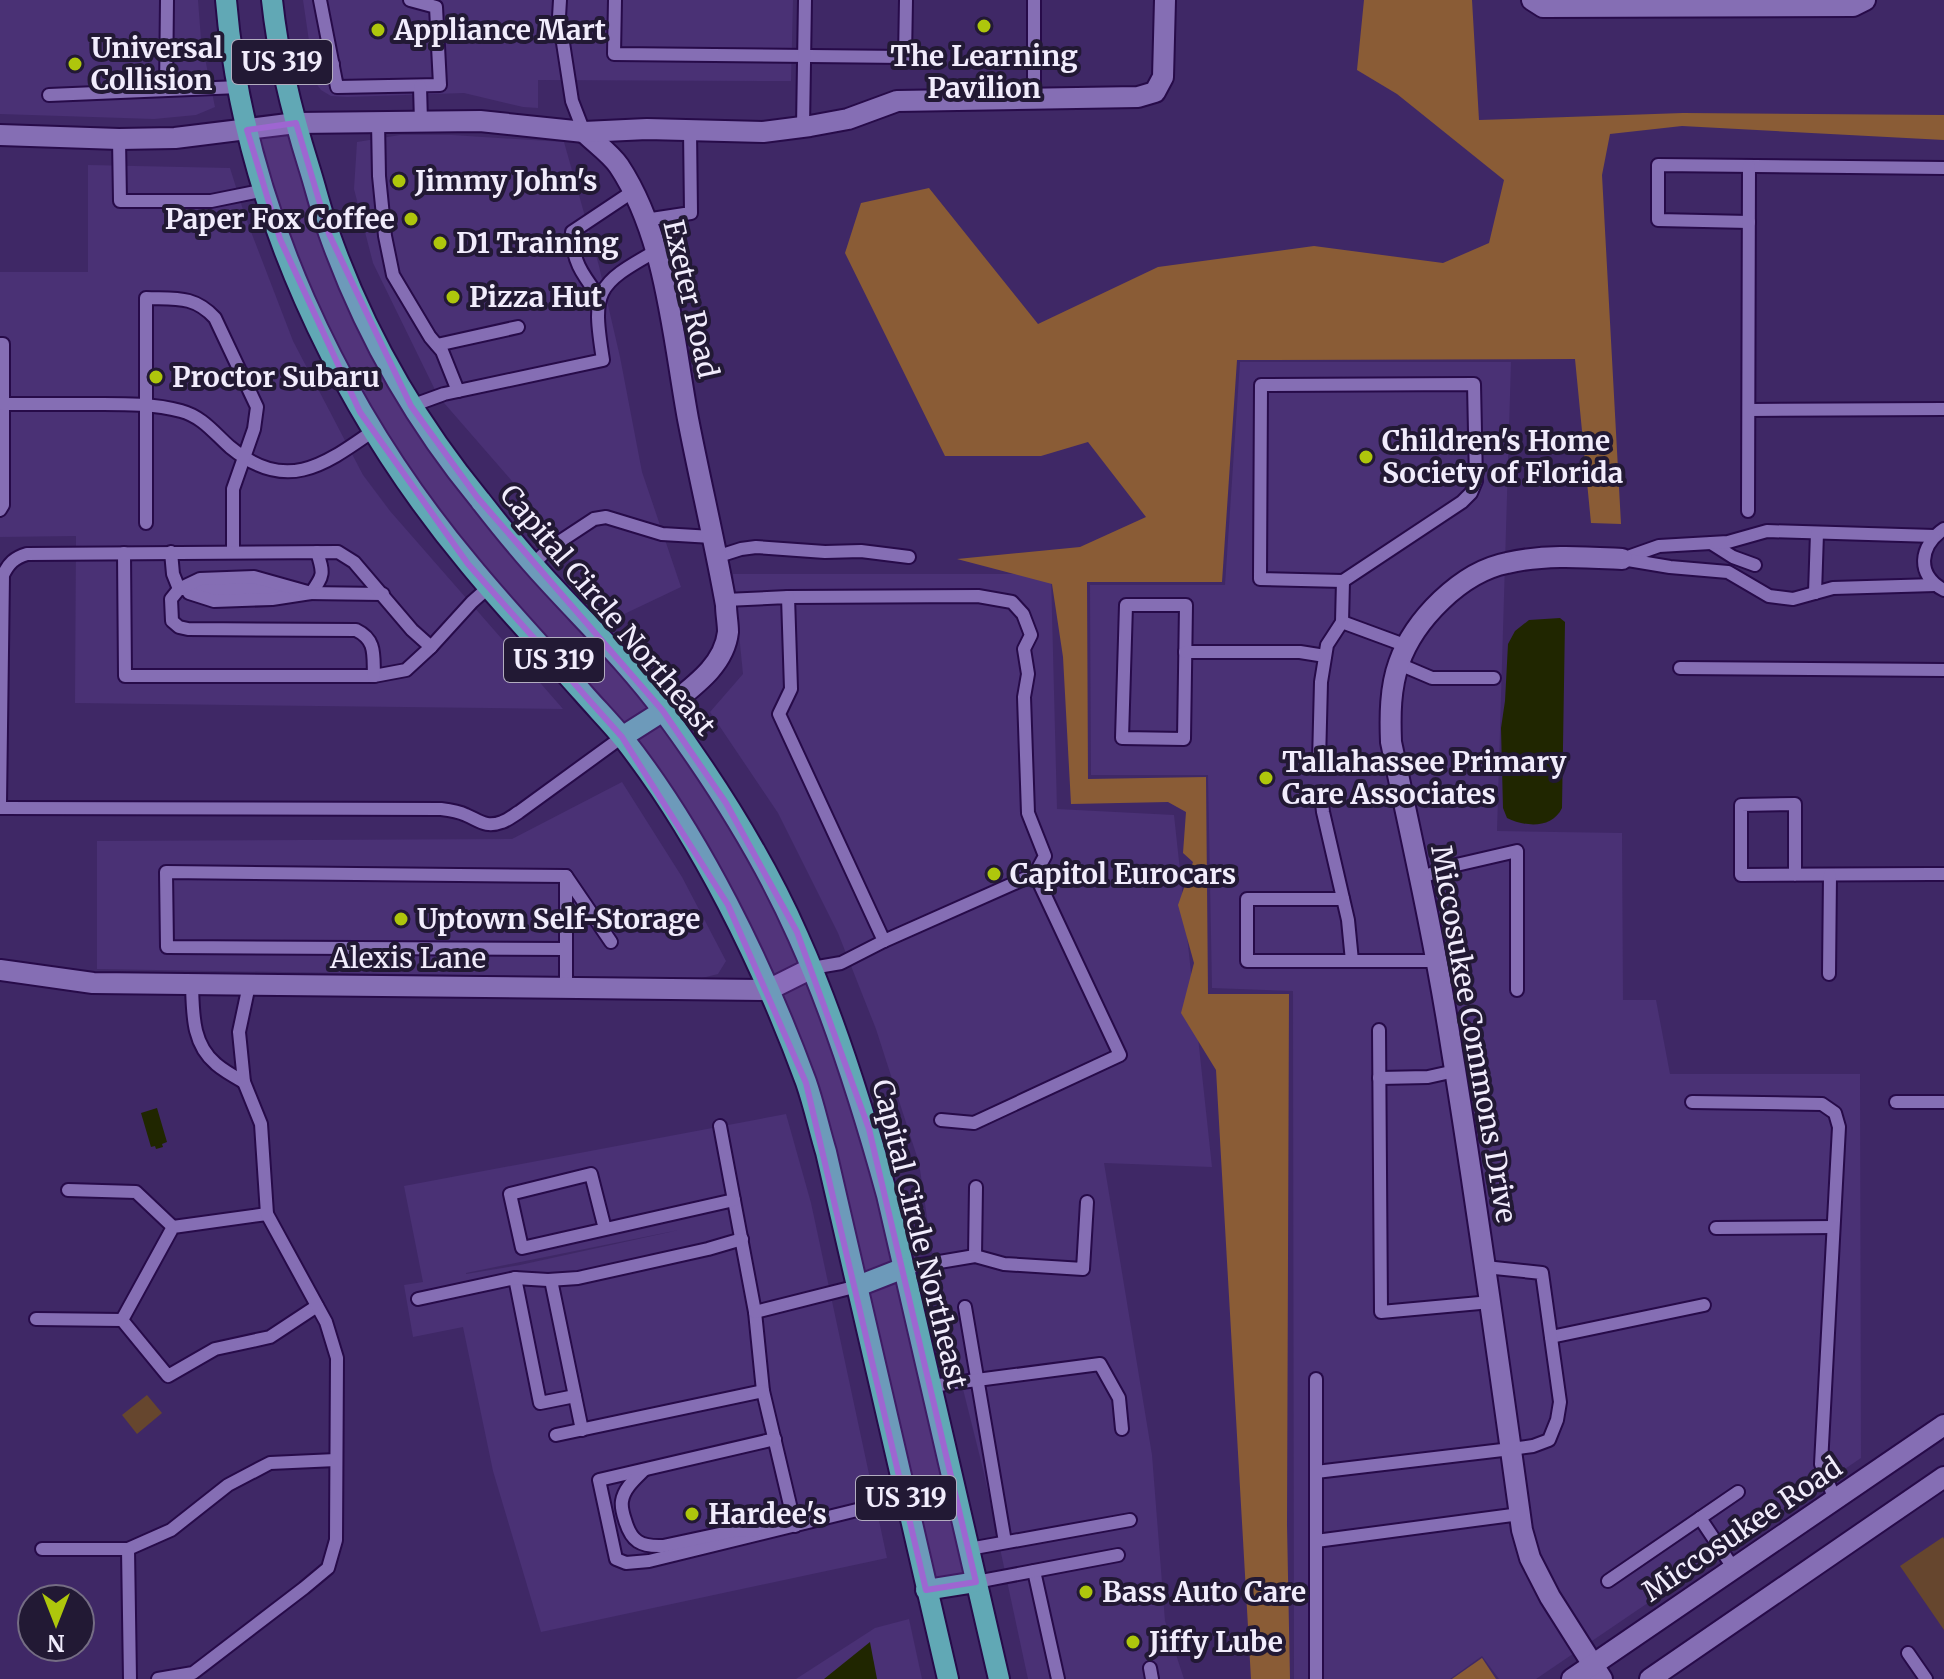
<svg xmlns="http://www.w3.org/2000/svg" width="1944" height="1679" font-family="Merriweather,serif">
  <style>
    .built { fill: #4a3175; fill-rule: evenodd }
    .green { fill: #66462e }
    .forest { fill: #8a5c36 }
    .water { fill: #202600 }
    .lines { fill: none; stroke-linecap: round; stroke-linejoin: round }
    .lane-casing { stroke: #270b49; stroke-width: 16 }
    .street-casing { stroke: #270b49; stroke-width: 24 }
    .secondary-casing { stroke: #270b49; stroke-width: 24 }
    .primary-casing { stroke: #270b49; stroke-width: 24 }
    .lane { stroke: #856eb4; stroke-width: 12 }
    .street { stroke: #856eb4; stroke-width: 20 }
    .secondary { stroke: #856eb4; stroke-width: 20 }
    .primary { stroke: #61a8b5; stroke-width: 20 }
    .marked { fill: #9e66d1; fill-opacity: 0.2; stroke: #9e66d1; stroke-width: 6; stroke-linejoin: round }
    .poi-dot { fill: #aec60c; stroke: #221934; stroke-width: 3 }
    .labels { text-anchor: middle; stroke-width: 8; stroke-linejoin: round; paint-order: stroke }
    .shield { fill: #221934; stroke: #b3adc0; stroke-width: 2 }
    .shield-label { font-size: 26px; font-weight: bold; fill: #f1ecfc }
    .poi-label { font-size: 28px; font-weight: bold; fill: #f1ecfc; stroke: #221934; text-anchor: start }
    .street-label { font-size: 28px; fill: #f1ecfc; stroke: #221934 }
  </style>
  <rect width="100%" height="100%" fill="#3f2866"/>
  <g class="built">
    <polygon points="0,0 198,0 201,39 215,107 196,115 154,119 0,114"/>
    <polygon points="303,0 793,0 791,81 538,80 538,108 523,107 464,93 347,97 331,96 321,90 315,82"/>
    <polygon points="400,135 452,135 564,142 599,266 620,357 642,472 681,587 620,616 570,562 525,496 438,396 373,263 354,189 357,142"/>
    <polygon points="88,165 230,168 245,216 293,341 363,475 390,511 563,709 75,703 76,536 0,537 0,272 88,272"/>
    <polygon points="1240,362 1511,362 1497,831 1622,833 1623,1000 1656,1000 1670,1074 1860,1074 1861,1458 1536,1679 1499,1679 1482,1656 1450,1679 1294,1679 1293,991 1212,988 1208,775 1091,775 1090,585 1225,585"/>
    <polygon points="733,574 1051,574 1057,809 1174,815 1212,1167 1104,1163 1152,1455 1165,1621 1184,1679 1028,1679 983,1469 937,1285 919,1163 876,1029 838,933 778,813 710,712 743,674"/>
    <polygon points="622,782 682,877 726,961 718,974 698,979 97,969 97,841 512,839"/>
    <path d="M 786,1114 L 811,1203 L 887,1558 L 541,1632 L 493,1471 L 463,1327 L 413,1337 L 404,1285 L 423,1282 L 404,1186 ZM 679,1230 L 520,1265 L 466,1274 L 466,1273 Z"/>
    <polygon points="909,1619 922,1679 796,1679 875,1628"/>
  </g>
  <g class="green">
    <polygon points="147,1395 162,1413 137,1434 122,1415"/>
    <polygon points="1943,1537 1944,1539 1944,1630 1900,1566"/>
  </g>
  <g class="forest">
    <polygon points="1364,0 1472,0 1479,120 1683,113 1944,115 1944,140 1682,126 1610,134 1602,175 1621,524 1591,523 1575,359 1237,360 1222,582 1087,582 1088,779 1206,777 1208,994 1289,994 1287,1525 1290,1679 1251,1679 1216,1070 1181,1013 1194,963 1178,905 1193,862 1183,853 1186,812 1168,802 1071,804 1063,657 1052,584 957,559 1080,547 1146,517 1088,442 1041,456 945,456 845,253 861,203 929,188 1038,324 1158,267 1314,246 1443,263 1489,243 1504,180 1397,94 1357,70"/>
    <polygon points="1482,1658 1496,1679 1452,1679"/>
  </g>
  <g class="water">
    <path d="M 1560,618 L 1565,622 L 1562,808 C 1552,829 1525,827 1507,818 L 1503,808 L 1501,728 L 1505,701 L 1508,644 L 1515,631 L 1529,620 Z"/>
    <polygon points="157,1108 167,1142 162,1144 163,1147 156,1149 155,1146 151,1147 141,1113"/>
    <polygon points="870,1642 877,1679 824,1679"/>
  </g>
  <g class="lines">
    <defs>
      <g id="lane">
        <polyline points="320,0 337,87 440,85 436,7 410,0"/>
        <polyline points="560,0 559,17 572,101 584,132"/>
        <polyline points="615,0 614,54 905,57 906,0"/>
        <polyline points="284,71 333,64"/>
        <polyline points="420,86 421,122"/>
        <polyline points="166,90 167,0"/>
        <polyline points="49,95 239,87"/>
        <polyline points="1034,99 1034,0"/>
        <polyline points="378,122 379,176 385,236 393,275 430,337 442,351 458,391"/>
        <polyline points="803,127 805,0"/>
        <polyline points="119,139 120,201 211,201 265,190"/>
        <polyline points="645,220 691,213 690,130"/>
        <polyline points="1749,222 1658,220 1658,165 1944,168"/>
        <path d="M 600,298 C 583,275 572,262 572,232 L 632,192"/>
        <polyline points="0,344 3,344 3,505 0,510"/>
        <polyline points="437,345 518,327"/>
        <polygon points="1474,384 1476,481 1471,493 1462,502 1343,581 1260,579 1261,385"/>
        <path d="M 3,404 C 32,404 61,404 89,404 C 119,404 152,403 181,411 C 203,417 214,433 230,447 C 286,493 323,466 373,431"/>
        <path d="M 411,406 L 444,394 L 603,360 C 592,291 595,285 656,251"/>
        <polyline points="1749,410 1944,409"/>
        <polyline points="1748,511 1749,166"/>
        <path d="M 146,523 L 146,298 C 175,299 194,295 215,318 L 257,407 L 254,429 L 233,489 L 233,552"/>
        <path d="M 1944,529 C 1920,545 1915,575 1944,590"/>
        <polyline points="1711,543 1733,557 1755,565"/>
        <polyline points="171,552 173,574 179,589"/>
        <polyline points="124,553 125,676 374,676 406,670 431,647 472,602 489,587"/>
        <polyline points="716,557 741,549 756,547 825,552 861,551 909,557"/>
        <polyline points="1625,558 1659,546 1728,542 1767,531 1934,536"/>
        <polyline points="1622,559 1670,567 1728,572 1769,596 1793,599 1833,588 1935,585"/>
        <polyline points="533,564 550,548 594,519 606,517 662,534 712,537"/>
        <polyline points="182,589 280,589"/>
        <path d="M 189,593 L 214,601 L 272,599 L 311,593 C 324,575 324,574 317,552"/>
        <polyline points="306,593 383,594"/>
        <path d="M 311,593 L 254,577 L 200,579 L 179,589 L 171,599 L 172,621 L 179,627 L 188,629 L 356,630 C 377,640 373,656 374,676"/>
        <polyline points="1815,593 1817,533"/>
        <polyline points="788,597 978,596 1012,602 1023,614 1031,635 1024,649 1028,674 1024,697 1028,813 1045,856 1035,874"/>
        <polyline points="725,600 788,597 791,689 779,714 884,941"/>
        <polygon points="1126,605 1186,605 1184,739 1122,738"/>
        <polyline points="1342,622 1407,646"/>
        <polyline points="1185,652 1300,652 1325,656"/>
        <polyline points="1399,664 1432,678 1494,678"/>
        <polyline points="1680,668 1944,670"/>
        <polyline points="1319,762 1321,682 1327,645 1342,622 1343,581"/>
        <polyline points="1321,793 1323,812 1348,920 1352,961"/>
        <path d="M 0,804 L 3,575 C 9,563 14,558 27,554 L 338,552 L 354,562 L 412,630 L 431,647"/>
        <path d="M 0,808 L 441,809 C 450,810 458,811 466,815 C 480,821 486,828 502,822 C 508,820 514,815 519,812 L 622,737"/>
        <polyline points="1795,875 1795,804 1741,805 1741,875 1931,874 1944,874"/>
        <polyline points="566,876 166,872 167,947 566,949"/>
        <polyline points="1420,878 1452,866 1517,851 1517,990"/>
        <polyline points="1343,899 1247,899 1247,961 1436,961"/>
        <polyline points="812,968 841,963 884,941 1035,874 1120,1055 974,1123 941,1120"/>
        <polyline points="1829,974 1830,875"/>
        <path d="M 192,985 C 193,1014 192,1044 216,1064 C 224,1071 235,1077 244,1082"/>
        <polyline points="566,987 566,876 611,942"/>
        <polyline points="1379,1030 1381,1312 1491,1302"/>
        <polyline points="1379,1078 1428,1077 1455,1071"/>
        <polyline points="1692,1102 1822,1104 1835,1113 1839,1127 1821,1464 1835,1500"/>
        <polyline points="1896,1102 1944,1102"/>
        <polyline points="720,1126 755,1312 763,1391 795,1526"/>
        <polyline points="68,1190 136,1192 173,1227"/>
        <polyline points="267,1214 173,1227 122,1320 168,1376 215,1349 270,1337 317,1306"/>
        <polyline points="1716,1228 1833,1227"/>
        <polyline points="605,1229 591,1174 510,1194 522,1248 734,1200"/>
        <polyline points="975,1256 976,1187"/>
        <polyline points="904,1268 975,1256 1004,1264 1083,1269 1087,1202"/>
        <polyline points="515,1278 540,1403 575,1396"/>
        <polyline points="551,1280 582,1430"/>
        <polyline points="418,1299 515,1278 548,1280 578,1278 708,1249 742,1239"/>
        <polyline points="965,1307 1005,1542"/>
        <polyline points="755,1312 858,1286"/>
        <polyline points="36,1319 122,1320"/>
        <polyline points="1551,1337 1704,1305"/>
        <polyline points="931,1386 1100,1364 1119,1398 1122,1429"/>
        <polyline points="556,1435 763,1391"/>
        <polyline points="775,1439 599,1480 616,1559 626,1563 649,1561 906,1498"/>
        <path d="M 644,1470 C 636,1478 624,1488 622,1501 C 621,1507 623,1514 625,1520 C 631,1541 640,1547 663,1546 L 738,1530 L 756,1531"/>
        <polyline points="1316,1472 1511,1449 1533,1446 1549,1440 1557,1420 1560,1402 1542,1273 1485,1267"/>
        <polyline points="1700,1518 1734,1569"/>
        <polyline points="1316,1541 1520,1514"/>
        <polyline points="42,1549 128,1549 171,1530 228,1485 270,1463 336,1460"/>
        <polyline points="128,1549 130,1679"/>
        <polyline points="969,1549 1130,1520"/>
        <polyline points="1034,1571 1058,1679"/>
        <polyline points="1608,1581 1738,1492"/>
        <polyline points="976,1582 1118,1555"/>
        <polyline points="1908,1653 1926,1679"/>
        <polyline points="1150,1668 1152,1679"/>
        <polyline points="158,1679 193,1673 304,1588 328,1568 336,1540 337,1358 326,1322 267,1214 261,1124 244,1082 239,1032 249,985"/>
        <polyline points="1316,1679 1316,1379"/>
      </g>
      <g id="street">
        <polyline points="1532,0 1543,7 1853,6 1865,0"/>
        <path d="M 584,132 C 595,143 610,153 619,166 C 666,237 673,337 688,419 C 700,481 715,543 726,605 C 726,614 728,623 728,632 C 724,668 689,689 663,711"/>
        <polyline points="0,135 119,139 175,138 296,123 480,121 584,132 647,129 763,132 810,126 848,119 897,101 1138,97 1155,92 1163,77 1165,0"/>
        <polyline points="0,970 93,983 768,990 812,968"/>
        <path d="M 1602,1679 L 1550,1597 L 1530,1558 L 1522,1530 C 1500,1370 1478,1210 1452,1051 C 1436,947 1413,845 1391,742 C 1390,716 1390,688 1399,663 C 1414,620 1461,572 1507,563 C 1545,554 1584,557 1622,559"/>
      </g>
      <g id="secondary">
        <polyline points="1572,1679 1944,1425"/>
        <polyline points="1650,1679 1944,1477"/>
      </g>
      <g id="primary">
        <path d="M 226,0 C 243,205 338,407 469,564 C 505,608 545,650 583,693 C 596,708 610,722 623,738 C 700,836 763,965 806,1082 C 814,1105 819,1129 826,1152 L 948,1679"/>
        <path d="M 272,0 C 278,57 292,113 309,167 C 316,189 321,211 329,233 C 363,329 415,421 480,500 C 501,527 523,554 546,579 C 586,623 629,664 664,712 C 714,780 764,859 798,936 C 835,1018 863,1108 887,1195 L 999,1679"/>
        <polyline points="622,737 663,711"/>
        <polyline points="858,1286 904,1268"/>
        <polyline points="926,1590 976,1582"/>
      </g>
    </defs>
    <use href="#lane" class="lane-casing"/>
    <use href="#street" class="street-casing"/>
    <use href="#secondary" class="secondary-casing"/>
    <use href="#primary" class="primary-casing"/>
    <use href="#lane" class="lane"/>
    <use href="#street" class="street"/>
    <use href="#secondary" class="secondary"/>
    <use href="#primary" class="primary"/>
  </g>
  <path class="marked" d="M 296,123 L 329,234 L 411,406 L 477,497 L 663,711 L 726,803 L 797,932 L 869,1129 L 976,1582 L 926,1590 L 806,1083 L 728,905 L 622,737 L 468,564 L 360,412 L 280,239 L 247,130 Z"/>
  <g class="poi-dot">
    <circle cx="984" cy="26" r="8"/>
    <circle cx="378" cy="30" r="8"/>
    <circle cx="75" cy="64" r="8"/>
    <circle cx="399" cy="181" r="8"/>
    <circle cx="411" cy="219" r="8"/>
    <circle cx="440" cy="243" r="8"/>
    <circle cx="453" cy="297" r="8"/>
    <circle cx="156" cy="377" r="8"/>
    <circle cx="1366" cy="457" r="8"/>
    <circle cx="1266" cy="778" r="8"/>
    <circle cx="994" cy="874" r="8"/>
    <circle cx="401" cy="919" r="8"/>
    <circle cx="692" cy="1514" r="8"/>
    <circle cx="1086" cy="1592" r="8"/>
    <circle cx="1133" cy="1642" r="8"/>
  </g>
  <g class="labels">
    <g class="shield">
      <rect x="232" y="40" width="100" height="44" rx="6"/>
      <rect x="504" y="638" width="100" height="44" rx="6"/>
      <rect x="856" y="1476" width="100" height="44" rx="6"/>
    </g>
    <g class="shield-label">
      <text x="282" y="71">US 319</text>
      <text x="554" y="669">US 319</text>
      <text x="906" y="1507">US 319</text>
    </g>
    <g class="poi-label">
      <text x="394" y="40">Appliance Mart</text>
      <text x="91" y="58">Universal<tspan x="91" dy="32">Collision</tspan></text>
      <text x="984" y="66" text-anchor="middle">The Learning<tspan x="984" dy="32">Pavilion</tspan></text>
      <text x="415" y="191">Jimmy John's</text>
      <text x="395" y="229" text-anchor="end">Paper Fox Coffee</text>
      <text x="456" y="253">D1 Training</text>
      <text x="469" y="307">Pizza Hut</text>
      <text x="172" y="387">Proctor Subaru</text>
      <text x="1382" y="451">Children's Home<tspan x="1382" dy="32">Society of Florida</tspan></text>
      <text x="1282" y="772">Tallahassee Primary<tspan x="1282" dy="32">Care Associates</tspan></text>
      <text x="1010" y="884">Capitol Eurocars</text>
      <text x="417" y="929">Uptown Self-Storage</text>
      <text x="708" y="1524">Hardee's</text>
      <text x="1102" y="1602">Bass Auto Care</text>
      <text x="1149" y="1652">Jiffy Lube</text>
    </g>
    <g class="street-label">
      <text transform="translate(691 299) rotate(77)" y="10">Exeter Road</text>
      <text transform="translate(608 610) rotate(50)" y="10">Capital Circle Northeast</text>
      <text x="408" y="968">Alexis Lane</text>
      <text transform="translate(1474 1034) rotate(80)" y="10">Miccosukee Commons Drive</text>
      <text transform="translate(920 1234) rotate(76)" y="10">Capital Circle Northeast</text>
      <text transform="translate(1742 1529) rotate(-34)" y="10">Miccosukee Road</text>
    </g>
  </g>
  <g transform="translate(56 1623) rotate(180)"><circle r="38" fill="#221934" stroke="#756d84" stroke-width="2"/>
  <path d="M0-6L14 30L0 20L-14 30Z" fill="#aec60c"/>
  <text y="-12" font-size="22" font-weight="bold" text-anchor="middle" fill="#f1ecfc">N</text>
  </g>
</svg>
